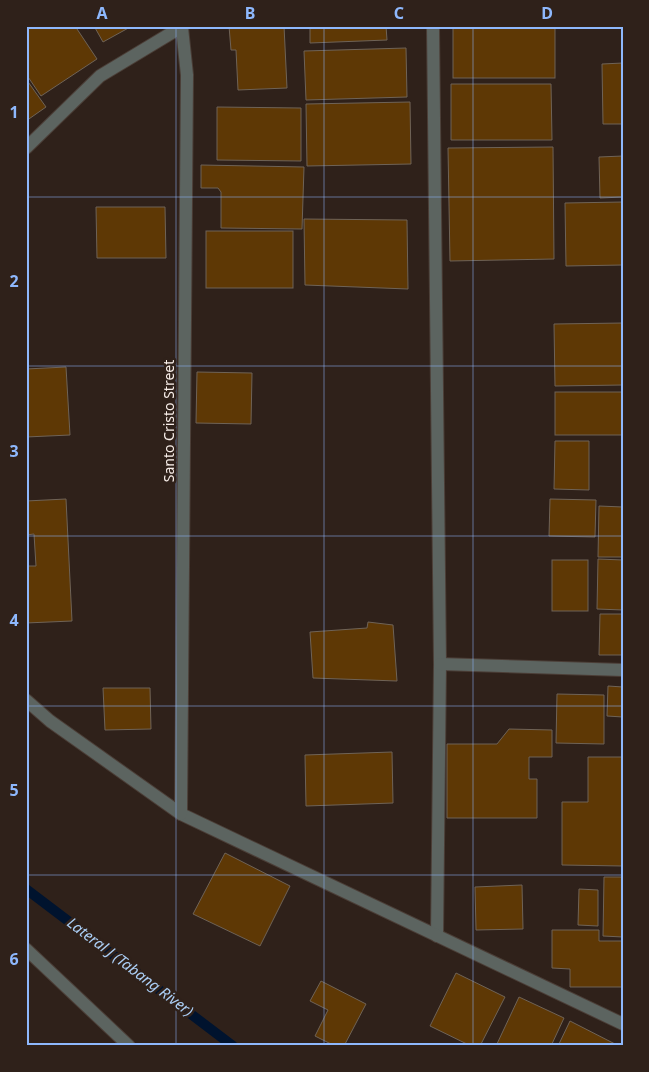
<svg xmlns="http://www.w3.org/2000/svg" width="649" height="1072" font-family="'Noto Sans',sans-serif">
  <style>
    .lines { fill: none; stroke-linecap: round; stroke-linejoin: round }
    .stream { stroke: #00132e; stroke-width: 10 }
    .building { fill: #5e3805; stroke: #6f6357 }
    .minor-casing { stroke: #4b3e37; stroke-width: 14 }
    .minor { stroke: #5c6460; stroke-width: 12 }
    .grid { fill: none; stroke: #8eb8fd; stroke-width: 1; stroke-opacity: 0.55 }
    .labels { text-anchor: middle; stroke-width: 5; stroke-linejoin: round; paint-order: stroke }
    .street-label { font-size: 14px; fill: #f9efea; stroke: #2f211a }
    .water-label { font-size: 15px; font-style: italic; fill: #abcef5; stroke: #2f211a }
    .neatline { fill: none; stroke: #8eb8fd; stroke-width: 2 }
    .grid-label { font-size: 16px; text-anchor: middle; font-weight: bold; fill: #8eb8fd }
  </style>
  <rect width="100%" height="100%" fill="#2f211a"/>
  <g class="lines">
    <polyline class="stream" points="26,889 233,1046"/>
  </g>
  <g class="building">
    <polygon points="26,26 75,26 97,59 41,96 26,74"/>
    <polygon points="94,26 132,26 103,42"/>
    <polygon points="229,26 284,26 287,88 238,90 236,50 231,50"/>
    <polygon points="310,26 386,26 387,40 310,43"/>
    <rect x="453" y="26" width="102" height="52"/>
    <polygon points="406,48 407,97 306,100 304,51"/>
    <polygon points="623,63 623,124 603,124 602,64"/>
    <polygon points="26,79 46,107 26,121"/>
    <polygon points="451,84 551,84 552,140 451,140"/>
    <polygon points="410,102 411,164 307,166 306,104"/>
    <polygon points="217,107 301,108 301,161 217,160"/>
    <polygon points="553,147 554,259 450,261 448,148"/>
    <polygon points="623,156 623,197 600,198 599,157"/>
    <polygon points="201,165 304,167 302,229 221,228 221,192 218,188 201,188"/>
    <polygon points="623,202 623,265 566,266 565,203"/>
    <polygon points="96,207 165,207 166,258 97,258"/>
    <polygon points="304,219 407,220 408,289 305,285"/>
    <rect x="206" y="231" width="87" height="57"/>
    <polygon points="623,323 623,385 555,386 554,324"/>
    <polygon points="66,367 70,435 26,437 26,369"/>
    <polygon points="197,372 252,373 251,424 196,423"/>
    <rect x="555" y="392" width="68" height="43"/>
    <polygon points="555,441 589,441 589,490 554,489"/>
    <polygon points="66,499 72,621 26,623 26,566 36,566 34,534 26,535 26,501"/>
    <polygon points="550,499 596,500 595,537 549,536"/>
    <polygon points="599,506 623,507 623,557 598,557"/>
    <polygon points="598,559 623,560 623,610 597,609"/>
    <rect x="552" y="560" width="36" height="51"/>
    <polygon points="600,614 623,614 623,655 599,655"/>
    <polygon points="368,622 393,625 397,681 313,678 310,632 367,628"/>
    <polygon points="608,686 623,687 623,717 607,716"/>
    <polygon points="103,688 150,688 151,729 105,730"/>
    <polygon points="557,694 604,695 604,744 556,743"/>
    <polygon points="509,729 552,730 552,757 529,757 529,779 537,779 537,818 447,818 447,744 497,744"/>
    <polygon points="392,752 393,803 306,806 305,755"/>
    <polygon points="588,757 623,757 623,866 562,865 562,802 588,802"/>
    <polygon points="225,853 290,886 260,946 193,914"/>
    <polygon points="604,877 623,877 623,937 603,936"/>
    <polygon points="522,885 523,929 476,930 475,887"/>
    <polygon points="579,889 598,890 598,926 578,925"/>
    <polygon points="552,930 599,930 599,941 623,941 623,987 570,987 570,969 552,968"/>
    <polygon points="456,973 505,997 480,1046 471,1046 430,1026"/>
    <polygon points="321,981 366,1004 344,1046 335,1046 315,1036 328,1010 310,1001"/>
    <polygon points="519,997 564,1018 551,1046 496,1046"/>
    <polygon points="570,1021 617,1045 616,1046 558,1046"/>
  </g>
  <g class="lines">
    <defs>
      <g id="minor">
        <polyline points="433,26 440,664 437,936"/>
        <polyline points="26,148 100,76 183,26"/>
        <polyline points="440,664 623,670"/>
        <polyline points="26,700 50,721 181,814 623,1024"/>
        <polyline points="181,814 187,75 182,28"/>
        <polyline points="26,949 129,1046"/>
      </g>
    </defs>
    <use href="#minor" class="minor-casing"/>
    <use href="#minor" class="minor"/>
  </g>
  <path class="grid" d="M 176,26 L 176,1046M 324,26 L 324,1046M 473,26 L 473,1046M 26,197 L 623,197M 26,366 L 623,366M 26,536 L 623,536M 26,706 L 623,706M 26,875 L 623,875"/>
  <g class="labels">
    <g class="street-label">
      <text transform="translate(169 421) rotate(-90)" y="5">Santo Cristo Street</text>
    </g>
    <g class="water-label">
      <text transform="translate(130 967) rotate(37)" y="5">Lateral J (Tabang River)</text>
    </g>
  </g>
  <rect width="649" height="1072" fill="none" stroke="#2f211a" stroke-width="55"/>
  <rect x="28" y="28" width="594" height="1016" class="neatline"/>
  <g class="grid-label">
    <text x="102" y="19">A</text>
    <text x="250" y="19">B</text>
    <text x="399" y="19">C</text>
    <text x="547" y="19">D</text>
    <text x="14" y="118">1</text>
    <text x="14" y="287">2</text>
    <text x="14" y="457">3</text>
    <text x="14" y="626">4</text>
    <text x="14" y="796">5</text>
    <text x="14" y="965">6</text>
  </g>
</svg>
